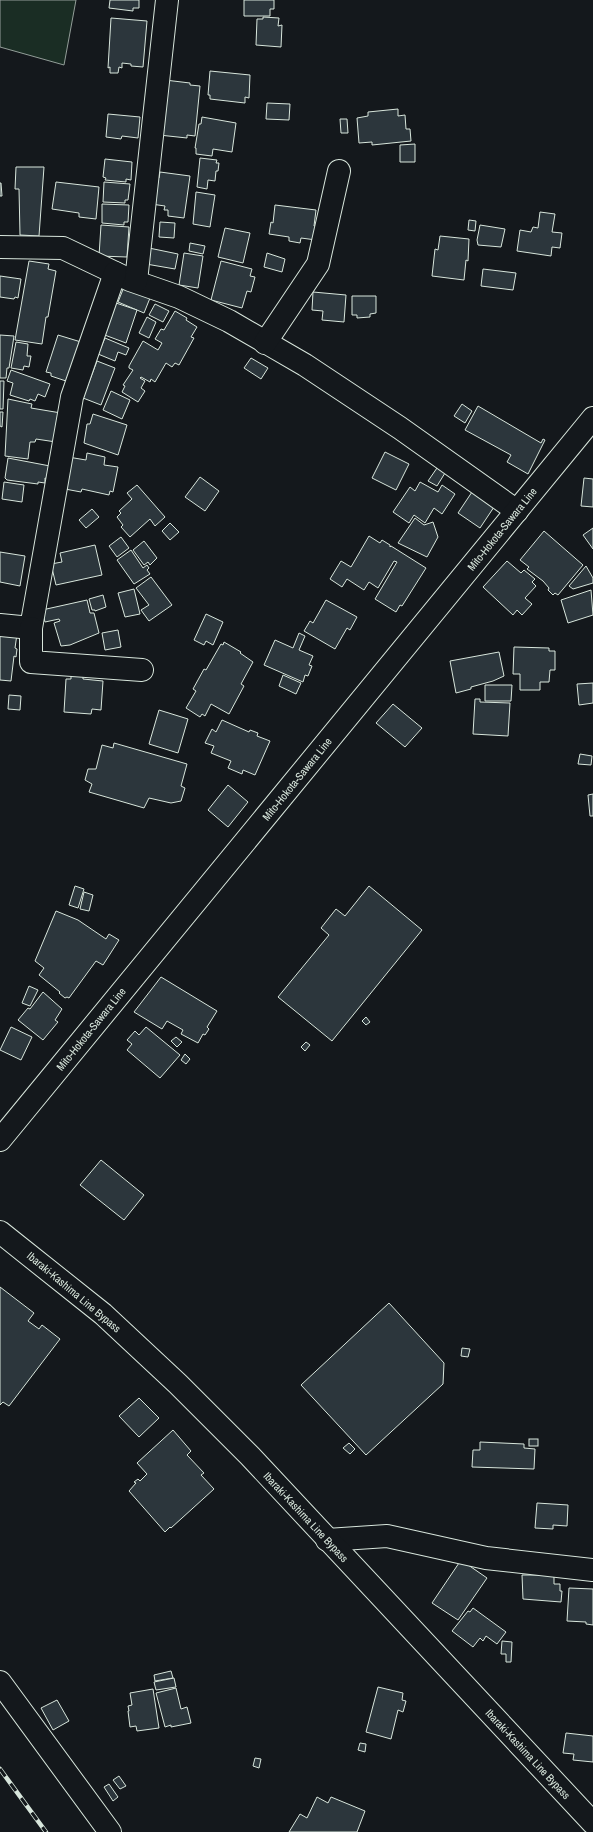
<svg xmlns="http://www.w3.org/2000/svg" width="593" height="1832" font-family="'Archivo Narrow',sans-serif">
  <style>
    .green { fill: #1a2d24; stroke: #939e99 }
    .building { fill: #2c363c; stroke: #d8e6dc }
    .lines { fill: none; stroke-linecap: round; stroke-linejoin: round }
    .minor-casing { stroke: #d8e6dc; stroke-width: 24 }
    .major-casing { stroke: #d8e6dc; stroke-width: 24 }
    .minor { stroke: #14181c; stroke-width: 22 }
    .major { stroke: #14181c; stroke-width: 22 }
    .rail-casing { stroke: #d8e6dc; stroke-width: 4.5 }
    .rail { stroke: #14181c; stroke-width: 3; stroke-dasharray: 9; stroke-linecap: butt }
    .labels { text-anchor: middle; stroke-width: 3; stroke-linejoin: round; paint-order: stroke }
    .street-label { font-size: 11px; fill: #d8e6dc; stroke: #14181c }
  </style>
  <rect width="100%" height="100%" fill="#14181c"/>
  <polygon class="green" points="0,0 76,0 64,65 0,47"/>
  <g class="building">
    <polygon points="110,0 139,0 139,8 133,8 133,11 109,8"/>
    <polygon points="244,0 274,0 274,9 270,9 270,16 244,16"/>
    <polygon points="263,17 279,18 278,26 282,25 281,47 256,45 257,19 263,19"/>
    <polygon points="111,18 147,21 143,67 131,66 131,64 122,63 122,68 119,67 118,73 110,73 110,67 108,68"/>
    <polygon points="210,71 250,75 249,98 245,97 245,103 210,99 210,95 208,95"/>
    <polygon points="165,80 190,83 190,85 200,86 195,136 187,135 187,138 159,135"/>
    <polygon points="267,103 290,104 289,120 266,119"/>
    <polygon points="398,109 398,116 405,115 406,129 410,129 411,141 372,145 372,142 359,143 357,118 368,116 368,112"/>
    <polygon points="108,114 140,117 138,138 122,136 121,139 106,137"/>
    <polygon points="202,117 236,123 232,152 213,149 212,156 196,154 196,148 195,148 199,124 201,124"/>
    <polygon points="340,119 347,119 348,133 341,133"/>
    <polygon points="415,144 415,162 400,162 400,145"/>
    <polygon points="200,158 217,160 216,163 219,163 218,171 216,171 215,181 208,180 207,189 197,187"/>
    <polygon points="105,159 132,162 131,180 126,179 126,182 105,180 106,178 103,177"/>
    <polygon points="16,167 44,167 39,236 20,235 19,189 15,189"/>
    <polygon points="160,172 190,176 184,218 168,216 168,210 164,210 165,206 151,204 154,178 159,178"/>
    <polygon points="56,182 99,187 96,219 79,217 79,213 52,209"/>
    <polygon points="104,182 130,184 128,200 125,200 125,203 103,202"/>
    <polygon points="0,183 1,183 2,196 0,196"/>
    <polygon points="196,192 215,195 210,227 193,224"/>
    <polygon points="102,204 129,205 128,222 124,222 124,225 102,223"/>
    <polygon points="275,205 316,210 314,226 318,226 316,240 301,238 300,243 289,241 289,237 269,234 271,222 273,223"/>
    <polygon points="540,212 555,214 552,232 562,233 560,248 552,247 551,256 517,251 520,230 531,232 533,227 538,228"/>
    <polygon points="469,220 476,221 475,231 468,230"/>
    <polygon points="160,222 175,223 174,238 159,237"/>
    <polygon points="101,225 129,227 127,257 99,256"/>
    <polygon points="480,225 505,229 501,247 478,245 477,240"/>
    <polygon points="225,228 250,233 243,263 218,257"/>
    <polygon points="440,236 469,239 468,261 466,260 464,280 432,276 435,249 438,250"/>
    <polygon points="190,243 205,246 203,254 189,251"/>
    <polygon points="149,248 178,254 175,269 146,264"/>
    <polygon points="184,253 203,256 198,288 179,285"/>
    <polygon points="267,253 285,259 282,272 264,267"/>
    <polygon points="29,261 49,264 48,269 56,271 48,317 46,317 42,344 15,340"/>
    <polygon points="221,261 252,269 250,276 255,277 251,292 247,291 242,308 211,300"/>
    <polygon points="483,269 516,273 513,290 481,286"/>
    <polygon points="0,276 21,279 18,298 15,297 14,299 0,297"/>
    <polygon points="124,287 150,298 144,313 118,302"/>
    <polygon points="313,292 346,295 344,322 322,320 323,311 312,310"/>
    <polygon points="352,296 376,296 376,313 370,314 370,317 357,318 357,315 352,315"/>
    <polygon points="113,302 137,310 126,343 102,334"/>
    <polygon points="155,304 169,311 163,322 149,315"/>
    <polygon points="175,311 187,318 186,320 197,327 191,337 194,338 179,365 175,363 172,367 166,363 155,382 151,379 150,382 141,377 140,378 145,381 141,388 145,391 138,402 122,392 125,386 123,385 133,370 129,368 129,366 143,341 158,350 162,343 155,339 161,329 164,330"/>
    <polygon points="147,317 156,322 149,338 139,333"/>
    <polygon points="0,335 14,336 9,368 7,368 6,378 0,378"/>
    <polygon points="58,335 81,342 71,378 67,377 66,381 51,376 51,373 46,372"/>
    <polygon points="105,338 129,348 126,355 118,352 115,361 98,354"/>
    <polygon points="16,342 28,344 27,356 31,356 29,367 24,366 23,370 11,368"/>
    <polygon points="251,358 268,368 261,379 244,368"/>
    <polygon points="97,361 115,368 101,405 83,398"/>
    <polygon points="11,370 50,384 45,397 38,394 35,401 30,399 29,401 10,395 13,383 7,381"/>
    <polygon points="0,381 4,381 3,409 0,409"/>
    <polygon points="111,391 130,400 122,419 103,410"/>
    <polygon points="8,399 32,404 31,408 61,413 56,442 36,439 35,442 30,442 28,459 5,456"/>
    <polygon points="462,404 472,411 465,423 454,416"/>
    <polygon points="478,406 541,443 543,439 545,440 528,474 507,462 511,455 465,430"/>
    <polygon points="0,412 3,412 2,427 0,426"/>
    <polygon points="93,414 127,425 118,455 84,443 87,424 90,424"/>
    <polygon points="385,452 409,464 396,490 372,478"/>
    <polygon points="87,453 105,457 104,465 118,467 113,492 110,491 109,495 82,489 81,492 65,489 68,457 86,460"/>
    <polygon points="8,458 50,466 48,479 45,478 45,483 38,482 38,484 7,480 5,478"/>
    <polygon points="437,468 445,473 437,486 428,481"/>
    <polygon points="200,477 219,491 205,511 185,497"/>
    <polygon points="584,478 593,479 593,507 581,506"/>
    <polygon points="4,482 24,485 22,502 2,499"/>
    <polygon points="420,482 438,492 442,485 455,494 442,514 434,508 425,523 414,515 409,523 393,512 410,487 415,491"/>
    <polygon points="137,485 165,517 155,526 150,519 130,537 121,527 123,525 117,517 121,513 119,511 132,499 127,493"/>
    <polygon points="472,492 494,507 480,528 458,513"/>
    <polygon points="92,509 99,517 86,528 79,520"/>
    <polygon points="415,518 424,525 433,522 438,537 427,557 398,543"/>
    <polygon points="170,523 179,532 170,540 162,531"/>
    <polygon points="593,528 593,549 583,535"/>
    <polygon points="544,531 583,565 558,595 555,593 553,595 548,590 549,588 543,581 527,569 529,567 520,560"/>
    <polygon points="369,536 380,543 382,540 390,545 390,547 391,546 426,568 402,606 400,605 396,612 375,599 397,562 394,561 378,588 369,582 364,590 347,579 342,587 330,579 341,561 351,567"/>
    <polygon points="121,537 129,548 117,557 109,546"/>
    <polygon points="144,541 157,558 150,565 148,562 144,565 133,550"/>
    <polygon points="95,545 102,575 56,585 51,564 62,562 60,553"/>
    <polygon points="131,550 143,568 147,565 149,568 147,570 150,574 134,584 117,560"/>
    <polygon points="0,552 25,556 20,586 0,582"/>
    <polygon points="507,561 521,573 524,570 535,579 532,582 536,586 525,598 532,604 522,615 517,610 513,615 483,587"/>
    <polygon points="586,566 593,578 593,583 573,589 569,586"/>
    <polygon points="151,577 172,605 149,621 141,610 149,605 136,588"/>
    <polygon points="134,589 140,614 125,617 118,593"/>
    <polygon points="591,590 593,615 568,623 561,600"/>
    <polygon points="103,595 106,607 95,611 95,610 92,610 89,599"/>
    <polygon points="87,600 90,613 94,613 99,633 70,645 61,646 54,623 60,621 59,619 45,622 42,610"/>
    <polygon points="326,600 357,617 350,630 347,628 335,649 304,631 310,621 313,623"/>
    <polygon points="206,614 223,622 213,645 206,641 204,645 194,640"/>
    <polygon points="118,630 121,647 105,650 102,633"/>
    <polygon points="0,632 17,634 15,648 17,649 16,657 14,656 11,681 0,680"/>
    <polygon points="299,633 305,636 299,650 313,656 309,665 312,666 308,676 305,675 303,682 264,665 275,640 293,648"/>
    <polygon points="224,642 241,652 240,653 253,662 241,684 244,686 229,714 211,704 205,716 202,714 200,717 186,708 196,691 193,689 204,669 206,670 221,644 223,645"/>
    <polygon points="514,647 549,648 549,651 555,651 555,670 550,670 549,682 540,682 540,690 520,690 520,674 513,674"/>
    <polygon points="499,652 504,676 493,681 471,687 471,689 456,693 450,661"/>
    <polygon points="71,674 83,674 83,679 103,681 101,710 92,709 91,714 64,712 66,679 71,679"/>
    <polygon points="283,675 301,683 296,694 279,686"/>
    <polygon points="593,683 593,703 579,705 577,684"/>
    <polygon points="485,685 512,685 511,701 485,701"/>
    <polygon points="9,695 21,696 20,710 8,709"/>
    <polygon points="475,699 480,699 480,702 510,703 508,736 473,734"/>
    <polygon points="393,704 422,728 405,747 376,723"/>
    <polygon points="159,710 188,719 178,753 149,744"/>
    <polygon points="222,720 249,732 250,730 258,733 257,736 270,741 255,775 243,770 242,774 228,768 231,761 211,753 214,746 205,743 212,729 216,732"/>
    <polygon points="114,743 187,764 181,786 185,788 181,801 171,803 149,798 144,808 89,792 92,784 85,780 88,769 96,769 102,745 113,748"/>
    <polygon points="580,754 592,756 591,765 578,764"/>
    <polygon points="228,785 248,802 228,827 208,810"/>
    <polygon points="593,794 593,816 590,816 588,795"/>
    <polygon points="75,886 84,889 78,908 69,905"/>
    <polygon points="369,886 422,930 332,1041 278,997 329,935 321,928 336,909 345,916"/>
    <polygon points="84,892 93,895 89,911 80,909"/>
    <polygon points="56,911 78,920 106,939 109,934 119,940 103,965 96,961 69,998 67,997 65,998 59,993 60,992 39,975 44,968 35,961"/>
    <polygon points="161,977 217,1011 207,1027 209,1029 205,1035 203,1034 198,1043 181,1034 183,1030 167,1021 162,1029 134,1012"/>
    <polygon points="29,986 38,990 30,1006 22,1003"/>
    <polygon points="43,992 62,1009 55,1020 58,1022 43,1040 18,1020 28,1008 30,1009"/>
    <polygon points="366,1017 370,1022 366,1025 362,1021"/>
    <polygon points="11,1027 32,1037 21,1060 0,1050"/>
    <polygon points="146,1027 180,1055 160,1078 127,1050 132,1044 127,1040 135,1031 139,1035"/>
    <polygon points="176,1037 182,1042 177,1047 171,1041"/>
    <polygon points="306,1042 310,1045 305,1051 301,1047"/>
    <polygon points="185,1054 190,1059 186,1064 181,1060"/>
    <polygon points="101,1160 144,1195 124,1220 80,1185"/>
    <polygon points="0,1287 34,1313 28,1321 39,1329 42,1325 60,1339 9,1406 3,1402 0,1405"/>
    <polygon points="389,1303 444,1363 443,1384 366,1455 301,1385"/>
    <polygon points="462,1348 470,1349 468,1357 461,1356"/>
    <polygon points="139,1398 159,1418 139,1437 119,1416"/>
    <polygon points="173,1430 191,1451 187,1455 204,1473 201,1475 214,1489 171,1528 170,1527 165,1532 129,1491 136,1483 134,1482 138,1479 140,1481 147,1474 137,1463"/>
    <rect x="529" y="1439" width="9" height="7"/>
    <polygon points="480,1442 524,1444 524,1448 535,1449 534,1469 472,1467 473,1450 480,1450"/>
    <polygon points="349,1443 355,1449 350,1454 343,1448"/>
    <polygon points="537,1503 568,1505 567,1526 553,1525 553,1529 535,1528"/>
    <polygon points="461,1560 487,1578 458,1620 432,1603"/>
    <polygon points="522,1575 554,1575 554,1584 560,1584 560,1591 562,1591 561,1602 523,1599"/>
    <polygon points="569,1588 593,1589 593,1625 586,1624 586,1622 567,1621"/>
    <polygon points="473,1608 506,1632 497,1644 486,1636 483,1641 480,1638 473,1647 452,1631 468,1611 470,1612"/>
    <polygon points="502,1641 512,1642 511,1662 506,1662 506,1654 501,1654"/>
    <polygon points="171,1671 173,1678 155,1681 154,1675"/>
    <polygon points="174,1678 176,1687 156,1690 154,1682"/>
    <polygon points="378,1687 403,1693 402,1700 406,1701 403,1712 398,1710 391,1739 366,1732"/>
    <polygon points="176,1688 181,1709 187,1707 191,1723 171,1727 171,1725 165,1727 156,1693"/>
    <polygon points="153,1689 159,1728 137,1731 136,1726 130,1727 128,1711 129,1711 128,1706 132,1705 130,1693"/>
    <polygon points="57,1700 69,1721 53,1730 41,1708"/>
    <polygon points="566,1733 593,1736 593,1762 573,1760 574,1754 563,1753"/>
    <polygon points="360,1743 366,1744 365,1752 358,1750"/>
    <polygon points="255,1758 261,1759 259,1768 253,1766"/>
    <polygon points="119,1776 126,1786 120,1789 113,1780"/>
    <polygon points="109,1784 118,1797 113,1801 104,1787"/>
    <polygon points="317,1797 328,1803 331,1797 365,1811 357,1832 289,1832 300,1814 307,1818"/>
  </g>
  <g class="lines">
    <defs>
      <g id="minor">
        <polyline points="0,247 63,248 130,280 179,297 229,321 305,365 400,428 517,511"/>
        <polyline points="136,281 167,0"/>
        <polyline points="265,343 318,264 339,171"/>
        <polyline points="0,625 31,628 72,397 115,273"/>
        <polyline points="31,628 31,662 142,670"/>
        <polyline points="327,1540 387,1536 486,1558 593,1570"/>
        <polyline points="0,1682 110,1832"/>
      </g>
      <g id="major">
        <polyline points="0,1140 593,418"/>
        <polyline points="0,1232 103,1314 178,1384 250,1456 593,1823"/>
      </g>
    </defs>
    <use href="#minor" class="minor-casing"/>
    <use href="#major" class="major-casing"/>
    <use href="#minor" class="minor"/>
    <use href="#major" class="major"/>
    <defs>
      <polyline id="rail" points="0,1769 46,1832"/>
    </defs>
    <use href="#rail" class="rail-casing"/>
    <use href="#rail" class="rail"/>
  </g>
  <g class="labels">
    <g class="street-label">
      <text transform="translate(502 529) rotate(-51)" y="4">Mito-Hokota-Sawara Line</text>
      <text transform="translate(297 779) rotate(-51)" y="4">Mito-Hokota-Sawara Line</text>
      <text transform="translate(91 1029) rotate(-51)" y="4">Mito-Hokota-Sawara Line</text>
      <text transform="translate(74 1292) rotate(40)" y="4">Ibaraki-Kashima Line Bypass</text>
      <text transform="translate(306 1517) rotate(47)" y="4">Ibaraki-Kashima Line Bypass</text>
      <text transform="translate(528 1754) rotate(47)" y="4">Ibaraki-Kashima Line Bypass</text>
    </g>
  </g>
</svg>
